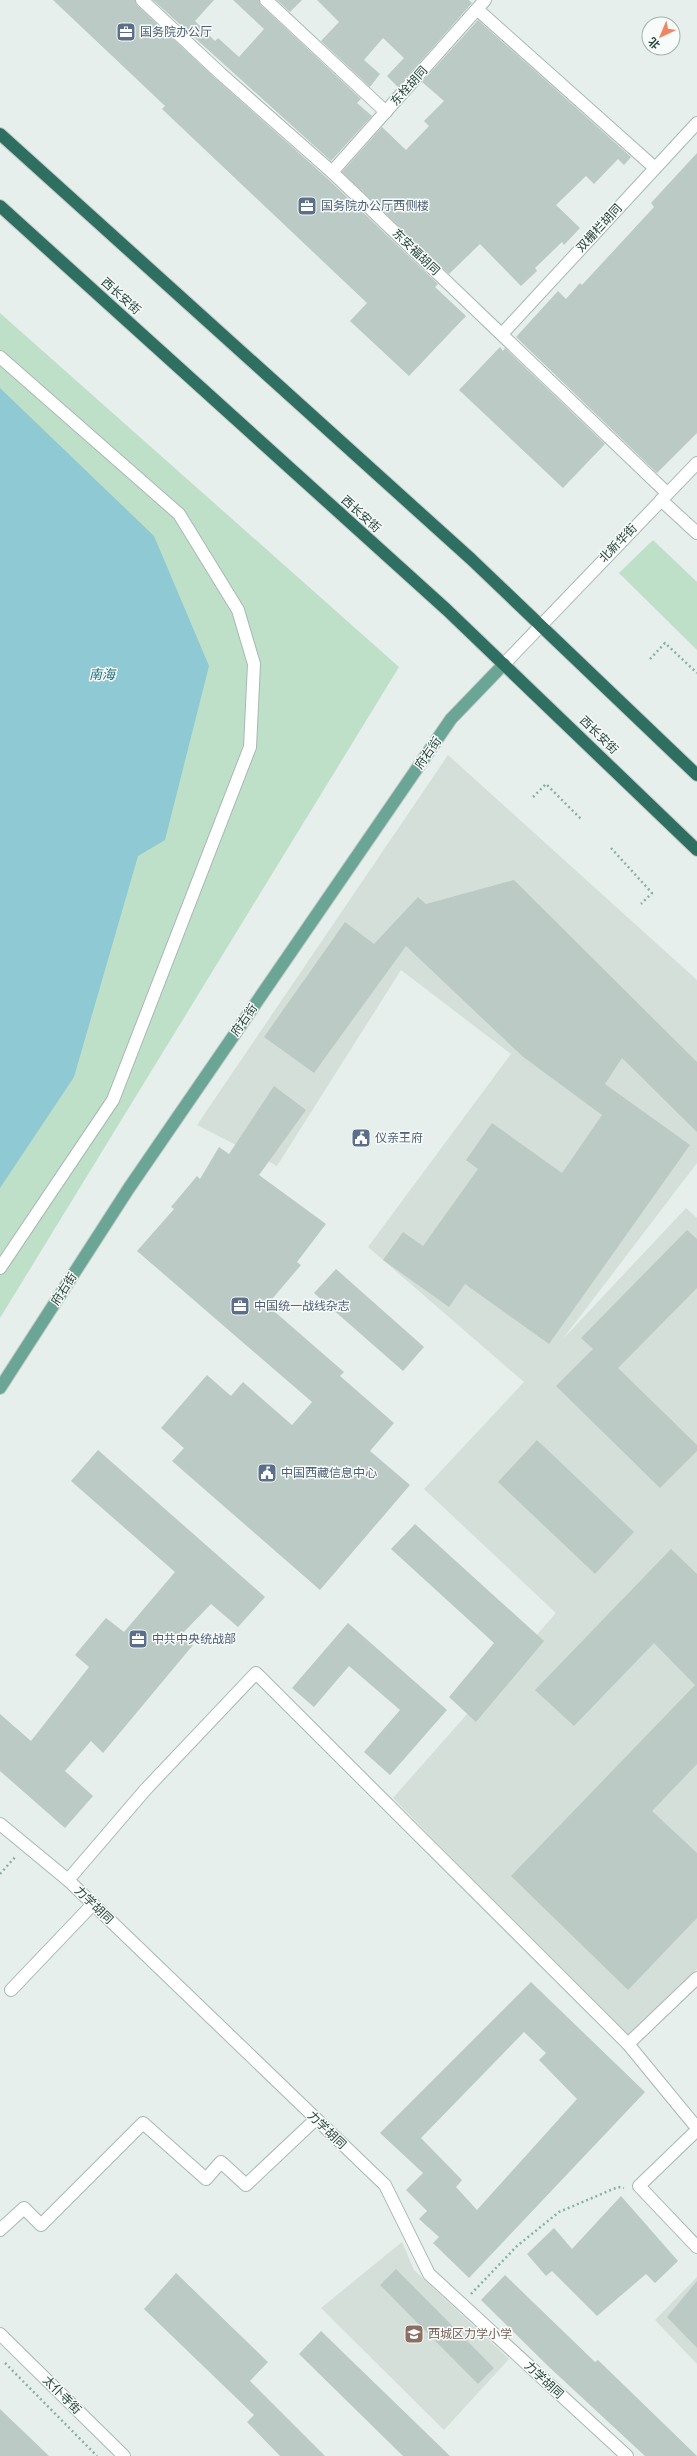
<svg xmlns="http://www.w3.org/2000/svg" width="697" height="2456" font-family="'PT Sans Narrow','Noto Sans SC',sans-serif">
  <style>
    .built { fill: #d4dfda }
    .green { fill: #bfe0c8 }
    .water { fill: #8ec9d4 }
    .building { fill: #bbcac4; fill-rule: evenodd }
    .lines { fill: none; stroke-linecap: round; stroke-linejoin: round }
    .minor-casing { stroke: #a8b8b2; stroke-width: 14 }
    .major-casing { stroke: #c2cac8; stroke-width: 14 }
    .highway-casing { stroke: #c2cac8; stroke-width: 14 }
    .path { stroke: #86b3a5; stroke-width: 2.5; stroke-dasharray: 2 3; stroke-linecap: butt }
    .minor { stroke: #fff; stroke-width: 12 }
    .major { stroke: #6aa596; stroke-width: 12 }
    .highway { stroke: #2f6f62; stroke-width: 12 }
    .labels { text-anchor: middle; stroke-width: 3; stroke-linejoin: round; paint-order: stroke }
    .service-label { font-size: 12px; fill: #4e5e75; stroke: #f7fbf9; text-anchor: start }
    .street-label { font-size: 12px; fill: #24423a; stroke: #f7fbf9 }
    .education-label { font-size: 12px; fill: #785e54; stroke: #f7fbf9; text-anchor: start }
    .water-label { font-size: 13px; font-style: italic; fill: #1c6f80; stroke: #f7fbf9 }
  </style>
  <rect width="100%" height="100%" fill="#e6efeb"/>
  <g class="built">
    <polygon points="448,755 697,980 697,1163 562,1340 686,1208 697,1218 697,1969 628,2039 393,1798 556,1613 424,1489 524,1382 368,1247 511,1054 401,970 277,1166 197,1125"/>
    <polygon points="402,2242 414,2270 509,2359 444,2430 321,2308"/>
    <polygon points="697,2277 697,2364 655,2320"/>
  </g>
  <g class="green">
    <polygon points="0,313 399,667 0,1318"/>
    <polygon points="653,540 697,582 697,650 619,573"/>
  </g>
  <polygon class="water" points="0,388 154,536 209,666 165,840 138,856 74,1077 0,1188"/>
  <g class="building">
    <polygon points="53,0 135,0 137,5 216,79 327,178 438,284 435,287 466,316 409,376 350,321 367,303 162,109 165,106"/>
    <polygon points="153,0 214,0 195,21 215,41 218,38 239,57 264,29 233,0 259,0 261,5 361,99 357,103 372,116 331,161"/>
    <polygon points="277,0 302,0 290,12"/>
    <polygon points="317,0 469,0 472,3 398,87 387,76 404,58 383,38 364,60 380,74 370,87 321,41 339,22"/>
    <polygon points="478,20 631,157 624,165 618,159 594,184 586,176 556,205 580,228 564,245 562,242 535,268 537,271 521,286 480,244 449,274 342,172 382,127 406,150 429,126 424,121 444,101 422,82"/>
    <polygon points="697,153 697,433 657,473 516,337 558,291 566,299 580,283 582,285 654,207 651,203"/>
    <polygon points="500,347 503,351 505,348 605,444 563,488 459,390"/>
    <polygon points="514,880 697,1062 697,1132 622,1058 605,1084 690,1145 549,1344 465,1284 449,1307 383,1260 403,1232 423,1246 478,1169 466,1160 492,1123 562,1173 602,1115 522,1056 406,946 314,1073 264,1037 345,922 374,944 418,897 426,904"/>
    <polygon points="274,1086 306,1110 259,1175 326,1224 297,1262 301,1265 267,1305 344,1372 340,1376 394,1423 370,1451 410,1485 320,1590 172,1461 184,1448 161,1428 207,1375 231,1396 243,1382 292,1425 312,1402 137,1251 174,1209 171,1207 197,1176 200,1179 219,1147 229,1154"/>
    <polygon points="687,1230 697,1239 697,1288 618,1368 697,1445 697,1451 660,1488 556,1386 593,1349 581,1338"/>
    <polygon points="336,1269 424,1347 403,1371 314,1293"/>
    <polygon points="537,1440 634,1532 595,1574 498,1482"/>
    <polygon points="98,1450 265,1597 238,1627 211,1604 182,1634 193,1645 103,1753 91,1741 65,1771 93,1796 65,1828 0,1771 0,1714 31,1741 89,1667 75,1655 106,1618 124,1632 175,1572 71,1481"/>
    <polygon points="415,1524 544,1641 476,1722 449,1697 494,1643 391,1549"/>
    <polygon points="671,1549 697,1574 697,1764 652,1811 697,1853 697,1918 628,1990 511,1876 695,1685 654,1643 574,1726 535,1690"/>
    <polygon points="348,1623 447,1710 390,1775 364,1752 400,1710 349,1666 314,1707 292,1688"/>
    <path d="M 531,1982 L 645,2092 L 469,2278 L 433,2243 L 439,2237 L 419,2219 L 427,2211 L 406,2190 L 423,2173 L 380,2133 ZM 524,2032 L 546,2053 L 539,2060 L 577,2099 L 477,2210 L 456,2187 L 462,2180 L 421,2138 Z"/>
    <polygon points="621,2196 678,2261 655,2283 646,2274 597,2316 552,2271 546,2276 527,2254 554,2228 572,2249"/>
    <polygon points="396,2269 494,2368 478,2384 380,2285"/>
    <polygon points="176,2273 268,2362 250,2381 325,2456 280,2456 247,2422 254,2415 144,2309"/>
    <polygon points="505,2275 595,2362 598,2360 697,2456 645,2456 548,2366 481,2300"/>
    <polygon points="697,2281 697,2348 667,2317"/>
    <polygon points="321,2331 450,2456 403,2456 299,2354"/>
    <polygon points="0,2409 49,2456 0,2456"/>
  </g>
  <g class="lines">
    <defs>
      <g id="minor">
        <polyline points="142,0 221,74 332,172 667,493"/>
        <polyline points="266,0 386,112"/>
        <polyline points="478,10 655,168"/>
        <polyline points="332,172 485,0"/>
        <polyline points="502,334 697,123"/>
        <polyline points="0,357 179,514 238,610 254,664 250,747 113,1100 0,1268"/>
        <polyline points="661,500 697,533"/>
        <polyline points="504,664 697,463"/>
        <polyline points="0,1824 68,1880 385,2185 429,2274 627,2456"/>
        <polyline points="68,1880 146,1789 256,1673 628,2044 697,2128"/>
        <polyline points="11,1990 93,1904"/>
        <polyline points="628,2044 697,1978"/>
        <polyline points="697,2130 639,2186 697,2247"/>
        <polyline points="0,2230 24,2208 41,2225 143,2123 206,2179 221,2162 246,2185 316,2119"/>
        <polyline points="0,2334 124,2456"/>
      </g>
      <polyline id="major" points="0,1388 129,1188 451,719 504,664"/>
      <g id="highway">
        <polyline points="0,134 471,559 697,775"/>
        <polyline points="0,206 447,610 697,850"/>
      </g>
    </defs>
    <use href="#minor" class="minor-casing"/>
    <use href="#major" class="major-casing"/>
    <use href="#highway" class="highway-casing"/>
    <g class="path">
      <polyline points="650,659 665,643 697,673"/>
      <polyline points="533,797 546,784 582,820"/>
      <polyline points="611,848 652,893 641,904"/>
      <polyline points="0,1874 16,1856"/>
      <polyline points="471,2294 517,2246 559,2212 618,2187 624,2188"/>
      <polyline points="5,2363 97,2456"/>
    </g>
    <use href="#minor" class="minor"/>
    <use href="#major" class="major"/>
    <use href="#highway" class="highway"/>
  </g>
  <defs>
    <symbol id="office-square" viewBox="-11 -11 22 22"><rect x="-9" y="-9" width="18" height="18" rx="4" fill="#5c6f8a" stroke="#f7fbf9"/><path d="M-6-3h4V-5.5h4V-3h4V5H-6ZM-1-4.5V-3h2v-1.5ZM-6 0V1H6V0Z" fill="#fff"/></symbol>
    <symbol id="civic-square" viewBox="-11 -11 22 22"><rect x="-9" y="-9" width="18" height="18" rx="4" fill="#5c6f8a" stroke="#f7fbf9"/><path d="M-.6-6.5H3V-4.5H.6V-3L4-1V1h2V6H-6V1h2V-1L-.6-3ZM-1.2 2.5V6h2.4V2.5Z" fill="#fff"/></symbol>
    <symbol id="school-square" viewBox="-11 -11 22 22"><rect x="-9" y="-9" width="18" height="18" rx="4" fill="#8d6e63" stroke="#f7fbf9"/><path d="M0-5L7-2L0 1L-7-2ZM-4 1L0 2.5L4 1V4Q0 6-4 4Z" fill="#fff"/></symbol>
  </defs>
  <g fill-rule="evenodd">
    <use href="#office-square" x="115" y="21" width="22" height="22"/>
    <use href="#office-square" x="296" y="195" width="22" height="22"/>
    <use href="#civic-square" x="350" y="1127" width="22" height="22"/>
    <use href="#office-square" x="229" y="1295" width="22" height="22"/>
    <use href="#civic-square" x="256" y="1462" width="22" height="22"/>
    <use href="#office-square" x="127" y="1628" width="22" height="22"/>
    <use href="#school-square" x="403" y="2323" width="22" height="22"/>
  </g>
  <g class="labels">
    <g class="service-label">
      <text x="140" y="36">国务院办公厅</text>
      <text x="321" y="210">国务院办公厅西侧楼</text>
      <text x="375" y="1142">仪亲王府</text>
      <text x="254" y="1310">中国统一战线杂志</text>
      <text x="281" y="1477">中国西藏信息中心</text>
      <text x="152" y="1643">中共中央统战部</text>
    </g>
    <g class="street-label">
      <text transform="translate(409 86) rotate(-48)" y="4">东栓胡同</text>
      <text transform="translate(599 228) rotate(-47)" y="4">双栅栏胡同</text>
      <text transform="translate(416 252) rotate(44)" y="4">东安福胡同</text>
      <text transform="translate(121 296) rotate(42)" y="4">西长安街</text>
      <text transform="translate(361 514) rotate(42)" y="4">西长安街</text>
      <text transform="translate(618 543) rotate(-46)" y="4">北新华街</text>
      <text transform="translate(599 735) rotate(44)" y="4">西长安街</text>
      <text transform="translate(428 753) rotate(-55)" y="4">府右街</text>
      <text transform="translate(244 1020) rotate(-55)" y="4">府右街</text>
      <text transform="translate(64 1289) rotate(-57)" y="4">府右街</text>
      <text transform="translate(94 1905) rotate(44)" y="4">力学胡同</text>
      <text transform="translate(327 2130) rotate(44)" y="4">力学胡同</text>
      <text transform="translate(544 2380) rotate(43)" y="4">力学胡同</text>
      <text transform="translate(62 2395) rotate(45)" y="4">太仆寺街</text>
    </g>
    <g class="education-label">
      <text x="428" y="2338">西城区力学小学</text>
    </g>
    <g class="water-label">
      <text x="102" y="679">南海</text>
    </g>
  </g>
  <g transform="translate(661 36) rotate(224)"><circle r="19" fill="#f7fbf9" stroke="#a3b1ad"/>
  <path d="M0-3L7 15L0 10L-7 15Z" fill="#f4845f"/>
  <text y="-6" font-size="11" font-weight="bold" text-anchor="middle" fill="#24423a">北</text>
  </g>
</svg>
